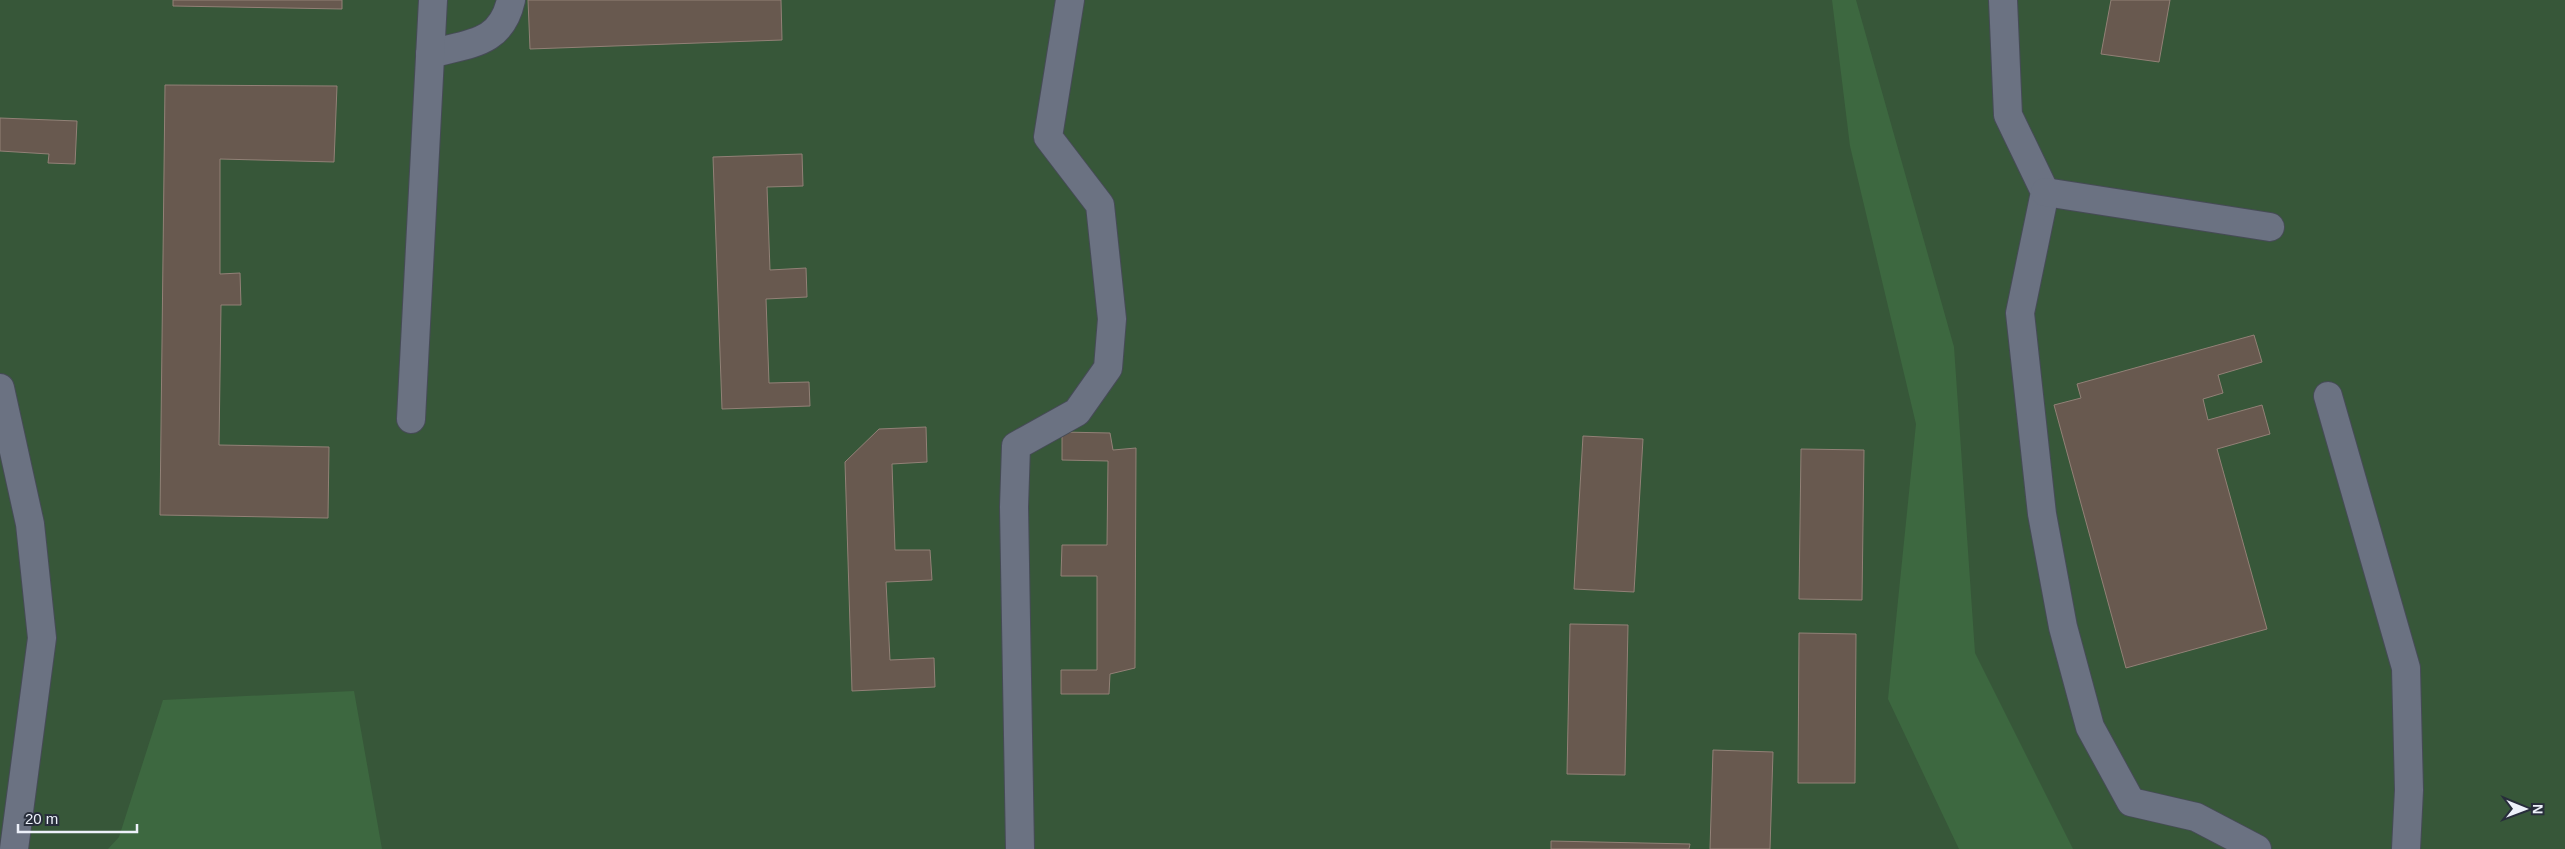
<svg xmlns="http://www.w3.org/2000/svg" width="2565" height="849" font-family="Helvetica,sans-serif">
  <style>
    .green { fill: #375739 }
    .forest { fill: #3d6840 }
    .building { fill: #68594f; stroke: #928177 }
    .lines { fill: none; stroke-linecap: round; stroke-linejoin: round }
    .minor-casing { stroke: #464b56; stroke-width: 30 }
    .minor { stroke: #6b7282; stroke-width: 28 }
  </style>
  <rect width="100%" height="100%" fill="#282e3b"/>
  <rect class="green" x="0" y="0" width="2565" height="849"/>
  <g class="forest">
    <polygon points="1832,0 1856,0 1954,347 1975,653 2073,849 1959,849 1888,699 1916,424 1850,146"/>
    <polygon points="354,691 382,849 108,849 119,837 163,700"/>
  </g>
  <g class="building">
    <polygon points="173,0 342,0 342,9 173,6"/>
    <polygon points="528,0 781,0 782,40 530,49"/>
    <polygon points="2111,0 2170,0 2159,62 2101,54"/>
    <polygon points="165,85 337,86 334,162 220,159 220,274 240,273 241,305 221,305 219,445 329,447 328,518 160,515"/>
    <polygon points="0,118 77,121 75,164 48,163 49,154 0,151"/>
    <polygon points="802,154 803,186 767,187 770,270 806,268 807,297 766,299 769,383 809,382 810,406 722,409 713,157"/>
    <polygon points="2254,335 2262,362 2218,375 2223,393 2203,399 2208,420 2262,405 2270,434 2217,449 2267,629 2126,668 2054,405 2081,398 2077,384"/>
    <polygon points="926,427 927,462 892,464 895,550 930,550 932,580 886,582 890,660 934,658 935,687 852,691 845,462 879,429"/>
    <polygon points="1062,432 1110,433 1113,450 1136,448 1135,668 1110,674 1109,694 1061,694 1061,670 1097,670 1097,576 1061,576 1062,545 1107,545 1108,461 1062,460"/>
    <polygon points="1583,436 1643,439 1634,592 1574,589"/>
    <polygon points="1801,449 1864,450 1862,600 1799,599"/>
    <polygon points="1570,624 1628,625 1625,775 1567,774"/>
    <polygon points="1799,633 1856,634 1855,783 1798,783"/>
    <polygon points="1713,750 1773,752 1770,849 1710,849"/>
    <polygon points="1551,841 1690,844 1689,849 1551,849"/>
  </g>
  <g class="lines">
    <defs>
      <g id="minor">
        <polyline points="2003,0 2008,115 2045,192 2020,313 2042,514 2063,627 2090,727 2131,802 2196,817 2257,849"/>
        <path d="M 430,54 C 469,43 501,45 511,0"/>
        <polyline points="2045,192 2270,227"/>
        <polyline points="0,388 30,524 42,638 14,849"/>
        <polyline points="2328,396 2406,668 2409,790 2406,849"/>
        <polyline points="411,419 433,0"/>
        <polyline points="1020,849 1014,507 1016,446 1077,412 1108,368 1112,319 1100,205 1048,137 1070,0"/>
      </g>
    </defs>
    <use href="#minor" class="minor-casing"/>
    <use href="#minor" class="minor"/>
  </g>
  <g transform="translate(2525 809) rotate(91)" stroke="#282e3b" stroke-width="4" paint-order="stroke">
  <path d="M0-4L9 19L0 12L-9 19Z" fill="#edf1fa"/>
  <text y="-8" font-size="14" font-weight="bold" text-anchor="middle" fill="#edf1fa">N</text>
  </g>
  <path d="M18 824v8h119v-8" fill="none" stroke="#edf1fa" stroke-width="2.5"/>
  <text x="25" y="824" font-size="15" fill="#edf1fa" stroke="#282e3b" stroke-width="4" paint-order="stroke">20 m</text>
</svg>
